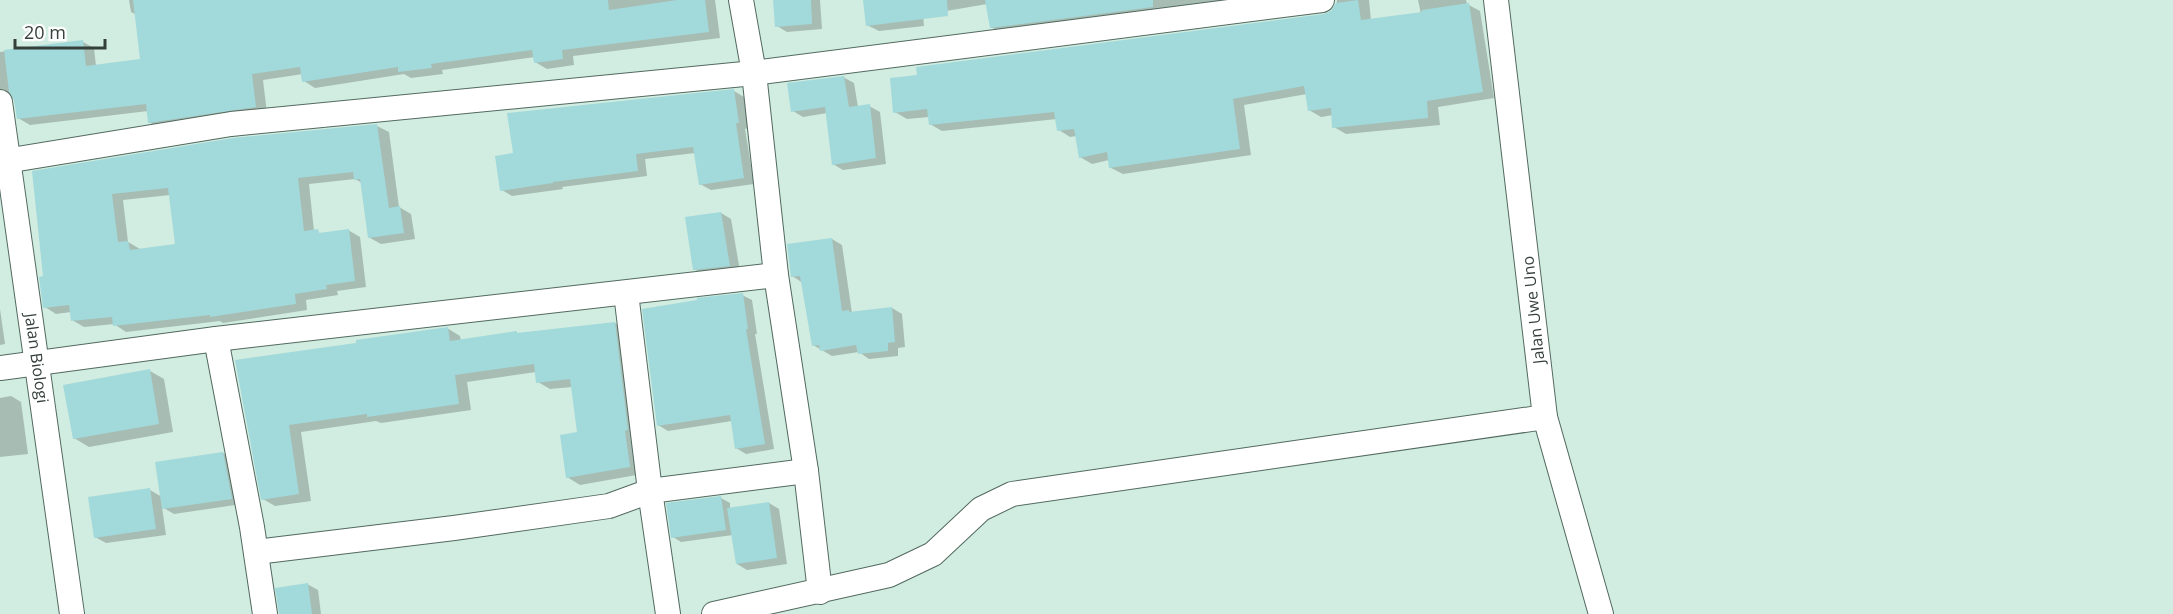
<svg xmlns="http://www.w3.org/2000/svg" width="2173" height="614" font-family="'Open Sans',sans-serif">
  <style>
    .shadow { fill: #0003; fill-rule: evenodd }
    .building { fill: #a2d9da; fill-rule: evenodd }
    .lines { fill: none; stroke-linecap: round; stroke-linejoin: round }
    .street-casing { stroke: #52695f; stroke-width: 26 }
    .street { stroke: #fff; stroke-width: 24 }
    .labels { text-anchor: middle; stroke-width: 4.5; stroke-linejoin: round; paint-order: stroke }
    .street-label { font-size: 16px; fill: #35403b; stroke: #fff }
  </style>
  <rect width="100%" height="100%" fill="#d1ece0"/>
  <g class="shadow">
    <polygon points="129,0 715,0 720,38 573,56 574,65 547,69 535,62 535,57 442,70 443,74 411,78 404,74 315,88 304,81 303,74 263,80 267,113 161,129 149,122 148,111 30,125 18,118 13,94 3,97 0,101 0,52 83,42 94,48 96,66 142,61 137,15 131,12"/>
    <polygon points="775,0 820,0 822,29 787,32 777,26"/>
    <polygon points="865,0 1221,0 1222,6 1003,34 991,27 987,4 923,15 924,26 879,31 867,25"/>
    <polygon points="1337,0 1369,0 1371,20 1421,14 1418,0 1466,0 1467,4 1480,11 1494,98 1438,107 1440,125 1346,134 1334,127 1333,115 1321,117 1309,110 1307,94 1244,105 1251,155 1123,174 1111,168 1109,160 1092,164 1080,157 1076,136 1070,137 1059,130 1057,119 942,131 930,124 929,117 907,119 895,112 1324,16 1331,13 1336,7"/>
    <polygon points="843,77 854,83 858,107 869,106 880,112 886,164 843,170 833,164 827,113 803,117 793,111"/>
    <polygon points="734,91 744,97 748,128 745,129 754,184 711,190 700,184 695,153 645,159 647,176 562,187 563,189 512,196 502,190 515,154"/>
    <path d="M 377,126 L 389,132 L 399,207 L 411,214 L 415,239 L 381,244 L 370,238 L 362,183 L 355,179 L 309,184 L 314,231 L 323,234 L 348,230 L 360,237 L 366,287 L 337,291 L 338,295 L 306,300 L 307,310 L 223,323 L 220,321 L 126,332 L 114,324 L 84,327 L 72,320 L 71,312 L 56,314 L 45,307 L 45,278 L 33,172 ZM 170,195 L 177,246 L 140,249 L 128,242 L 123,200 Z"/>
    <polygon points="721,213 731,219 740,271 705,275 694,269"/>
    <polygon points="832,239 842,245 852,313 892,308 902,314 905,347 898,348 898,356 869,359 859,352 832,356 813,345 803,283 792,276"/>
    <polygon points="742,295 752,300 757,334 755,334 774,449 746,454 736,448 732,421 668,431 658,425 699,302"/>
    <polygon points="0,309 5,344 0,345"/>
    <polygon points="615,323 627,331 642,474 580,485 567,477 579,433 572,387 550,389 538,382 536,372 467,382 471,410 381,423 376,421 301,432 311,501 275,506 263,499 236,361 358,345 447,328 460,336 461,341"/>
    <polygon points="150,371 164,379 173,432 89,447 74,438"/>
    <polygon points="11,396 21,402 28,454 0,457 0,398"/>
    <polygon points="223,453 233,459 242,504 174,514 162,507 166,535 106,543 95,537 150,490 162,497"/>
    <polygon points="721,498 730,503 730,509 769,503 779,509 787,564 747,570 737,564 733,535 681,542 673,537"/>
    <polygon points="307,584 318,590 321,614 279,614"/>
  </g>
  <g class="building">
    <polygon points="133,0 608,0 609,10 677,0 705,0 709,32 562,50 563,59 534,63 532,50 431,64 432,68 398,72 398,67 302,82 300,67 252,74 256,107 148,123 146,104 17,119 14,100 9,92 4,50 83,40 86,66 140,59"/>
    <polygon points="773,0 811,0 812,24 775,27"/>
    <polygon points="863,0 947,0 948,16 866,26"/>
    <polygon points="985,0 1153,0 1153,7 990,28"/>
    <polygon points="1358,0 1361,20 1422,12 1422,10 1469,3 1483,92 1427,101 1428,118 1332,128 1331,108 1308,111 1304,86 1233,99 1240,149 1109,168 1107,152 1079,158 1074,129 1057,131 1054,112 929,125 927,109 893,113 890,78 917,75 916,67 1324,14 1331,11 1336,3"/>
    <polygon points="844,76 849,107 870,104 876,158 832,165 825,107 791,112 787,83"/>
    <polygon points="734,89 739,123 736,123 744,178 699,185 693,147 636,154 638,171 553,182 553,183 500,191 495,156 513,153 507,113"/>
    <path d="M 377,124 L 389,208 L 400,206 L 404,233 L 368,238 L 360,179 L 354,180 L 353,172 L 298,178 L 304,231 L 318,229 L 319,233 L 349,229 L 355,281 L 326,285 L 327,289 L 295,294 L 296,304 L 210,317 L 210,315 L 113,326 L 112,317 L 71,321 L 69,305 L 43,308 L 39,277 L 43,276 L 32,171 L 233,138 ZM 168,188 L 175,244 L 130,250 L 128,241 L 118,242 L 112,194 Z"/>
    <polygon points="721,212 730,266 693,270 685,217"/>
    <polygon points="832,238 842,311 849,310 849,312 892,307 895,342 888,343 888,351 858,354 856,345 820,351 819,345 812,346 800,276 791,277 787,244"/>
    <polygon points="743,293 748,329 746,329 765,444 735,449 730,415 657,426 642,309 697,300 697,298"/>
    <polygon points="615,322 628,430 625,431 630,467 566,478 560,435 577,432 570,379 536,383 534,364 455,375 459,404 367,417 367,414 289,425 299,494 261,500 235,360 356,343 356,340 448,327 450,341 517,331 517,333"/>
    <polygon points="150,369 159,424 73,439 63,385"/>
    <polygon points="223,452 232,499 162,509 155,462"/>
    <polygon points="150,488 156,529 94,538 88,497"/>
    <polygon points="721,496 726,530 671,538 666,503"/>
    <polygon points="769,502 777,558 736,564 727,508"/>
    <polygon points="308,583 312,614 279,614 275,588"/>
  </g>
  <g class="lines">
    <defs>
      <g id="street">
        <polyline points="741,0 754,73 776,275 806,471 820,592"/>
        <polyline points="1496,0 1545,417 1601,614"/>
        <polyline points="0,102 72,614"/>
        <polyline points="0,162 231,124 754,73 1322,0"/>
        <polyline points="626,293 650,491 668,614"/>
        <polyline points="216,339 252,527 265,614"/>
        <polyline points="0,368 216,339 776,275"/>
        <polyline points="256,552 454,528 609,506 650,491 806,471"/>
        <polyline points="714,614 889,575 933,554 981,509 1012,494 1545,417"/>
      </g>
    </defs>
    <use href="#street" class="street-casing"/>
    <use href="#street" class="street"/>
  </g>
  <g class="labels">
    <g class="street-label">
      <text transform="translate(1533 310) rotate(-96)" y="6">Jalan Uwe Uno</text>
      <text transform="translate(37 358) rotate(82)" y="6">Jalan Biologi</text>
    </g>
  </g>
  <path d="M15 39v9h90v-9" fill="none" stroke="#35403b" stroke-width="3"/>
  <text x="24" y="39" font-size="18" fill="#35403b" stroke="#ffffff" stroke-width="4.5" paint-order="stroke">20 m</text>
</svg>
